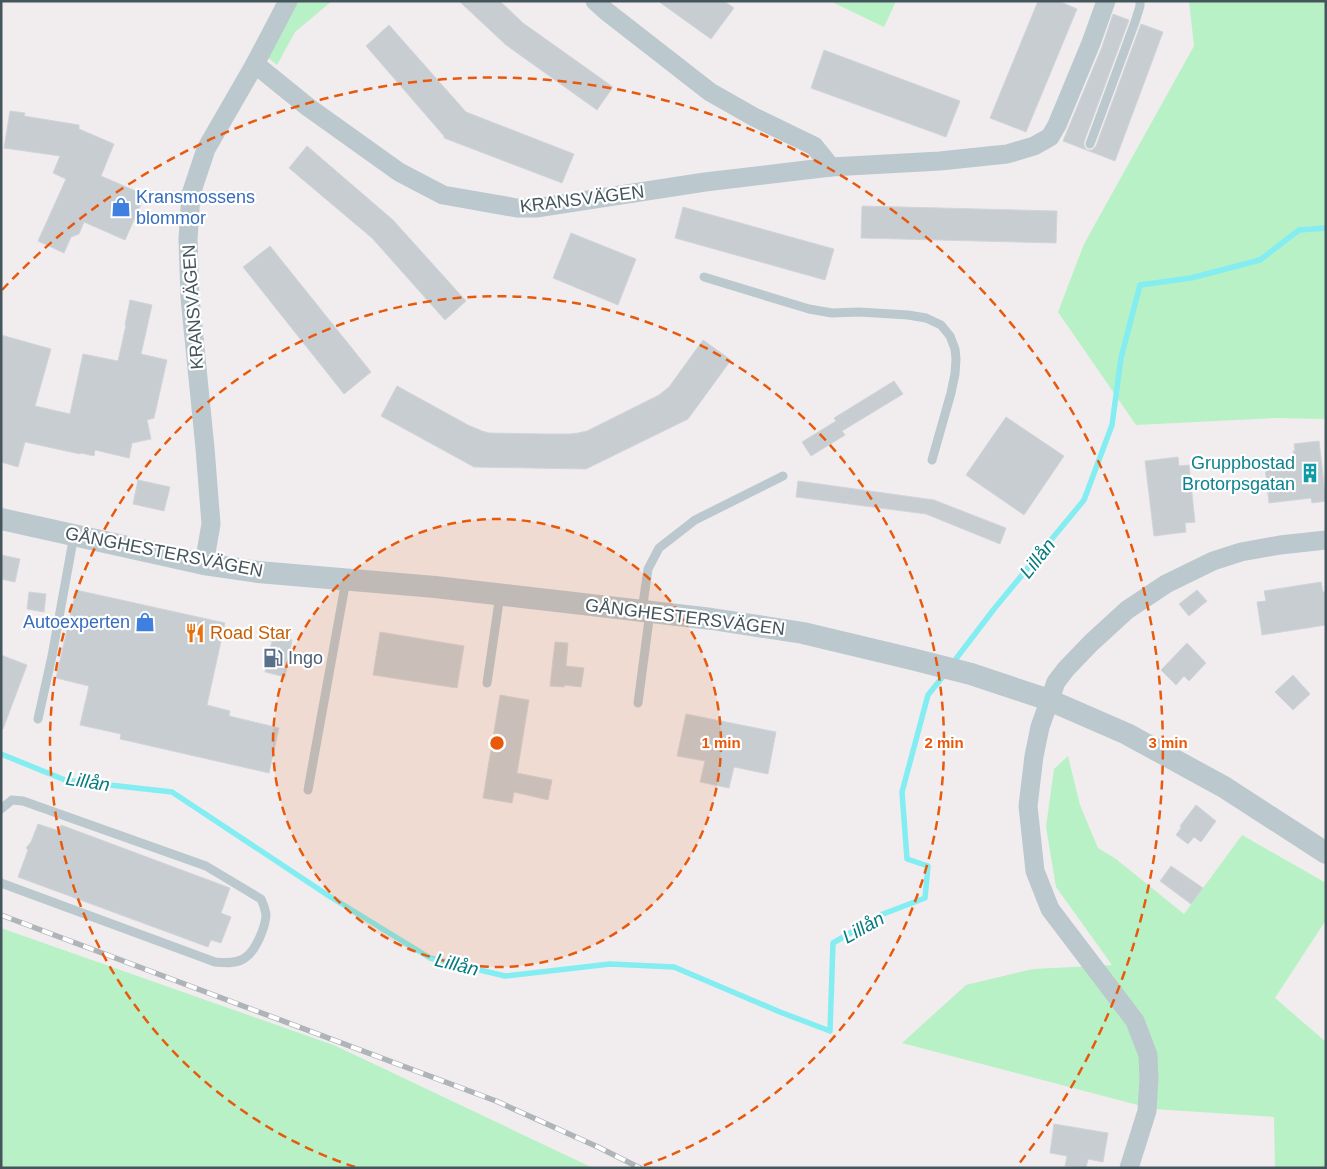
<svg xmlns="http://www.w3.org/2000/svg" width="1327" height="1169" font-family="Helvetica,sans-serif">
  <style>
    .green { fill: #b8f1c5 }
    .lines { fill: none; stroke-linecap: round; stroke-linejoin: round }
    .stream { stroke: #83edf1; stroke-width: 5.5 }
    .building { fill: #c7cdd1; stroke: #d1d5da }
    .service { stroke: #bbc8ce; stroke-width: 9 }
    .minor { stroke: #bbc8ce; stroke-width: 19 }
    .tertiary { stroke: #bbc8ce; stroke-width: 22 }
    .rail-casing { stroke: #afb4b9; stroke-width: 5.5 }
    .rail { stroke: #fff; stroke-width: 4; stroke-dasharray: 11; stroke-linecap: butt }
    .ring { fill: none; stroke: #e8590c; stroke-width: 2.5; stroke-dasharray: 9 6 }
    .labels { text-anchor: middle; stroke-width: 4.5; stroke-linejoin: round; paint-order: stroke }
    .shop-label { font-size: 18px; fill: #366cbe; stroke: #fff; text-anchor: start }
    .street-label { font-size: 18px; fill: #45555c; stroke: #fff }
    .culture-label { font-size: 18px; fill: #0d838f; stroke: #fff; text-anchor: end }
    .food-label { font-size: 18px; fill: #c56008; stroke: #fff; text-anchor: start }
    .service-label { font-size: 18px; fill: #4e5e75; stroke: #fff; text-anchor: start }
    .water-label { font-size: 19px; font-style: italic; fill: #077c81; stroke: #fff }
    .centre { fill: #e8590c; stroke: #fff; stroke-width: 2.5 }
    .ring-label { font-size: 15px; text-anchor: middle; font-weight: bold; fill: #e8590c; stroke: #fff; stroke-width: 4.5; stroke-linejoin: round; paint-order: stroke }
  </style>
  <rect width="100%" height="100%" fill="#f1edee"/>
  <g class="green">
    <polygon points="298,1 332,1 295,32 277,65 266,56"/>
    <polygon points="830,1 896,1 884,27"/>
    <polygon points="1189,1 1326,1 1326,419 1276,418 1136,425 1058,312 1084,244 1194,46"/>
    <polygon points="1068,756 1080,805 1098,848 1116,859 1184,914 1242,835 1326,883 1326,920 1275,998 1326,1042 1326,1168 1275,1168 1274,1117 1153,1109 902,1043 966,985 1033,969 1112,965 1056,887 1046,827 1054,769"/>
    <polygon points="1,928 336,1046 593,1168 1,1168"/>
  </g>
  <g class="lines">
    <g class="stream">
      <polyline points="952,664 994,609 1084,500 1112,425 1121,358 1140,285 1191,278 1260,260 1299,230 1326,228"/>
      <polyline points="1,754 65,780 172,792 329,896 430,958 505,976 610,964 674,967 780,1012 830,1031 833,943 883,914 925,898 928,866 907,859 902,792 928,695 945,674"/>
    </g>
  </g>
  <g class="building">
    <polygon points="459,1 500,1 523,23 613,87 597,110 506,45"/>
    <polygon points="658,1 724,1 734,8 711,39"/>
    <polygon points="1038,1 1059,1 1077,9 1026,132 990,118"/>
    <polygon points="1113,14 1129,20 1084,142 1084,146 1087,150 1092,150 1096,146 1141,24 1163,32 1115,161 1063,141 1102,47"/>
    <polygon points="389,25 466,112 574,154 562,183 444,138 444,136 366,46"/>
    <polygon points="824,50 960,101 946,137 811,88"/>
    <polygon points="10,111 25,113 24,116 79,125 79,129 114,144 101,176 145,195 125,240 84,222 79,234 71,237 64,253 38,241 66,179 53,173 60,156 4,148"/>
    <polygon points="307,146 393,220 466,301 445,320 372,238 289,168"/>
    <polygon points="862,206 1057,211 1056,243 861,238"/>
    <polygon points="683,207 834,249 825,280 675,238"/>
    <polygon points="571,233 636,259 618,305 553,278"/>
    <polygon points="270,246 371,372 344,394 243,267"/>
    <polygon points="130,300 152,305 141,354 167,360 154,418 147,420 151,439 132,443 129,458 95,450 94,456 81,453 80,454 25,442 18,467 1,462 1,335 51,349 35,406 70,414 83,354 118,361 126,325 125,325"/>
    <polygon points="703,340 731,360 688,419 586,469 474,467 381,416 397,386 468,425 482,431 489,433 546,434 570,434 578,433 587,431 659,395 669,387"/>
    <polygon points="894,381 903,394 842,431 845,435 811,456 802,442 836,421 834,418"/>
    <polygon points="1006,417 1064,456 1024,515 966,475"/>
    <polygon points="1319,441 1326,501 1312,503 1311,498 1269,503 1265,468 1295,465 1293,451 1295,451 1294,444"/>
    <polygon points="1178,457 1179,466 1189,465 1195,522 1185,523 1186,532 1154,536 1145,461"/>
    <polygon points="138,480 170,487 164,511 133,504"/>
    <polygon points="798,481 934,500 1006,528 1000,544 926,514 796,497"/>
    <polygon points="1,555 20,559 15,582 1,579"/>
    <polygon points="1321,582 1323,592 1326,592 1326,625 1262,635 1257,602 1266,601 1264,591"/>
    <polygon points="76,590 225,623 207,705 230,711 229,716 279,728 269,773 120,739 121,734 80,725 89,686 56,678"/>
    <polygon points="1197,590 1207,601 1189,616 1179,604"/>
    <polygon points="29,592 46,594 44,612 27,609"/>
    <polygon points="380,632 464,646 457,688 373,675"/>
    <polygon points="273,636 292,640 285,677 265,672"/>
    <polygon points="555,642 568,643 566,666 584,668 581,687 565,685 564,687 550,686"/>
    <polygon points="1187,643 1206,663 1189,681 1184,676 1176,685 1161,670"/>
    <polygon points="1,655 27,665 3,729 1,729"/>
    <polygon points="1293,675 1310,694 1293,710 1275,692"/>
    <polygon points="500,695 529,700 517,773 552,780 548,800 514,792 512,803 483,798"/>
    <polygon points="686,714 776,732 768,774 734,767 729,788 700,782 705,761 677,756"/>
    <polygon points="1196,805 1216,821 1201,842 1194,837 1188,844 1176,835 1181,828 1180,826"/>
    <polygon points="38,824 59,831 61,825 230,888 221,913 231,917 221,943 211,940 208,947 18,877 28,850 26,848 31,842"/>
    <polygon points="1171,866 1203,888 1191,904 1160,881"/>
    <polygon points="1054,1124 1108,1133 1103,1162 1088,1159 1086,1168 1065,1166 1067,1156 1050,1153"/>
  </g>
  <g class="lines">
    <g class="service">
      <polyline points="1090,144 1135,22 1140,6 1140,1"/>
      <polyline points="704,277 809,309 832,313 859,312 908,315 926,318 941,325 950,336 955,349 956,359 955,374 951,393 932,460"/>
      <polyline points="642,611 648,569 659,548 695,520 783,476"/>
      <polyline points="487,683 500,595"/>
      <polyline points="638,703 650,612"/>
      <polyline points="38,719 52,656 74,535"/>
      <polyline points="308,790 346,580"/>
      <path d="M 1,809 L 12,800 L 23,801 L 206,866 L 261,899 C 263,903 265,909 266,914 C 266,926 256,950 246,957 C 238,964 225,963 215,962 L 1,883"/>
    </g>
    <g class="minor">
      <polyline points="595,1 606,11 710,92 754,117 814,146 831,167"/>
      <polyline points="255,64 308,107 399,172 443,195 517,208 536,208 705,182 831,167 940,161 1007,154 1034,146 1050,137 1057,125 1091,43 1106,1"/>
      <polyline points="204,564 211,524 205,448 190,298 188,239 191,194 206,149 255,64 288,1"/>
      <polyline points="1129,1168 1147,1111 1149,1078 1148,1055 1135,1021 1050,909 1035,871 1028,806 1034,756 1040,727 1056,682 1066,669 1091,643 1127,610 1166,584 1213,561 1241,552 1280,545 1326,540"/>
    </g>
    <polyline class="tertiary" points="1,519 204,564 258,572 435,587 712,619 803,633 912,659 971,674 1049,700 1127,734 1224,787 1326,853"/>
    <defs>
      <polyline id="rail" points="1,915 496,1101 598,1147 640,1168"/>
    </defs>
    <use href="#rail" class="rail-casing"/>
    <use href="#rail" class="rail"/>
  </g>
  <circle cx="497" cy="743" r="224" fill="#e8590c" fill-opacity=".12"/>
  <g class="ring">
    <circle cx="497" cy="743" r="224"/>
    <path d="M355 1167A447 447 0 1 1 639 1167"/>
    <path d="M2 290A671 671 0 0 1 1018 1165"/>
  </g>
  <defs>
    <symbol id="shop-bare" viewBox="-9 -9 18 18"><path d="M-5-2.5h2.3a2.7 3.5 0 0 1 5.4 0H5L5.5 6h-11ZM-1.5-2.5h3a1.5 2.3 0 0 0-3 0Z" fill="#3f7fe0" stroke="#fff" stroke-width="2.5" paint-order="stroke"/></symbol>
    <symbol id="building-bare" viewBox="-9 -9 18 18"><path d="M-4-6H4V6H1V3H-1V6H-4ZM-2.5-4.3h1.7v1.8h-1.7ZM.8-4.3h1.7v1.8H.8ZM-2.5-1h1.7V.8h-1.7ZM.8-1h1.7V.8H.8Z" fill="#0f9aa8" stroke="#fff" stroke-width="2.5" paint-order="stroke"/></symbol>
    <symbol id="restaurant-bare" viewBox="-9 -9 18 18"><path d="M-5-6h1v4h1v-4h1v4h1v-4h1v5L-1.5 .5V6h-2V.5L-5-1ZM5-6V6H3V1.5H1.5Q1.5-4 5-6Z" fill="#e8710a" stroke="#fff" stroke-width="2.5" paint-order="stroke"/></symbol>
    <symbol id="fuel-bare" viewBox="-9 -9 18 18"><path d="M-5.5-6h7V0h2V4h1.3V-2.5L3-4.5l.8-.8L6-3V5H2.5V1h-1V6h-7ZM-4.2-4.7v3.2H.2V-4.7Z" fill="#5c6f8a" stroke="#fff" stroke-width="2.5" paint-order="stroke"/></symbol>
  </defs>
  <g fill-rule="evenodd">
    <use href="#shop-bare" x="107" y="193" width="28" height="28"/>
    <use href="#building-bare" x="1296" y="459" width="28" height="28"/>
    <use href="#shop-bare" x="131" y="608" width="28" height="28"/>
    <use href="#restaurant-bare" x="181" y="619" width="28" height="28"/>
    <use href="#fuel-bare" x="259" y="644" width="28" height="28"/>
  </g>
  <g class="labels">
    <g class="shop-label">
      <text x="136" y="203">Kransmossens<tspan x="136" dy="21">blommor</tspan></text>
      <text x="130" y="628" text-anchor="end">Autoexperten</text>
    </g>
    <g class="street-label">
      <text transform="translate(582 199) rotate(-7)" y="6">KRANSVÄGEN</text>
      <text transform="translate(193 307) rotate(-94)" y="6">KRANSVÄGEN</text>
      <text transform="translate(164 552) rotate(11)" y="6">GÅNGHESTERSVÄGEN</text>
      <text transform="translate(685 617) rotate(7)" y="6">GÅNGHESTERSVÄGEN</text>
    </g>
    <g class="culture-label">
      <text x="1295" y="469">Gruppbostad<tspan x="1295" dy="21">Brotorpsgatan</tspan></text>
    </g>
    <g class="food-label">
      <text x="210" y="639">Road Star</text>
    </g>
    <g class="service-label">
      <text x="288" y="664">Ingo</text>
    </g>
    <g class="water-label">
      <text transform="translate(1037 558) rotate(-52)" y="7">Lillån</text>
      <text transform="translate(88 781) rotate(9)" y="7">Lillån</text>
      <text transform="translate(863 927) rotate(-29)" y="7">Lillån</text>
      <text transform="translate(457 964) rotate(14)" y="7">Lillån</text>
    </g>
  </g>
  <circle cx="497" cy="743" r="8" class="centre"/>
  <g class="ring-label">
    <text x="721" y="748">1 min</text>
    <text x="944" y="748">2 min</text>
    <text x="1168" y="748">3 min</text>
  </g>
  <rect width="1327" height="1169" fill="none" stroke="#45555c" stroke-width="5"/>
</svg>
